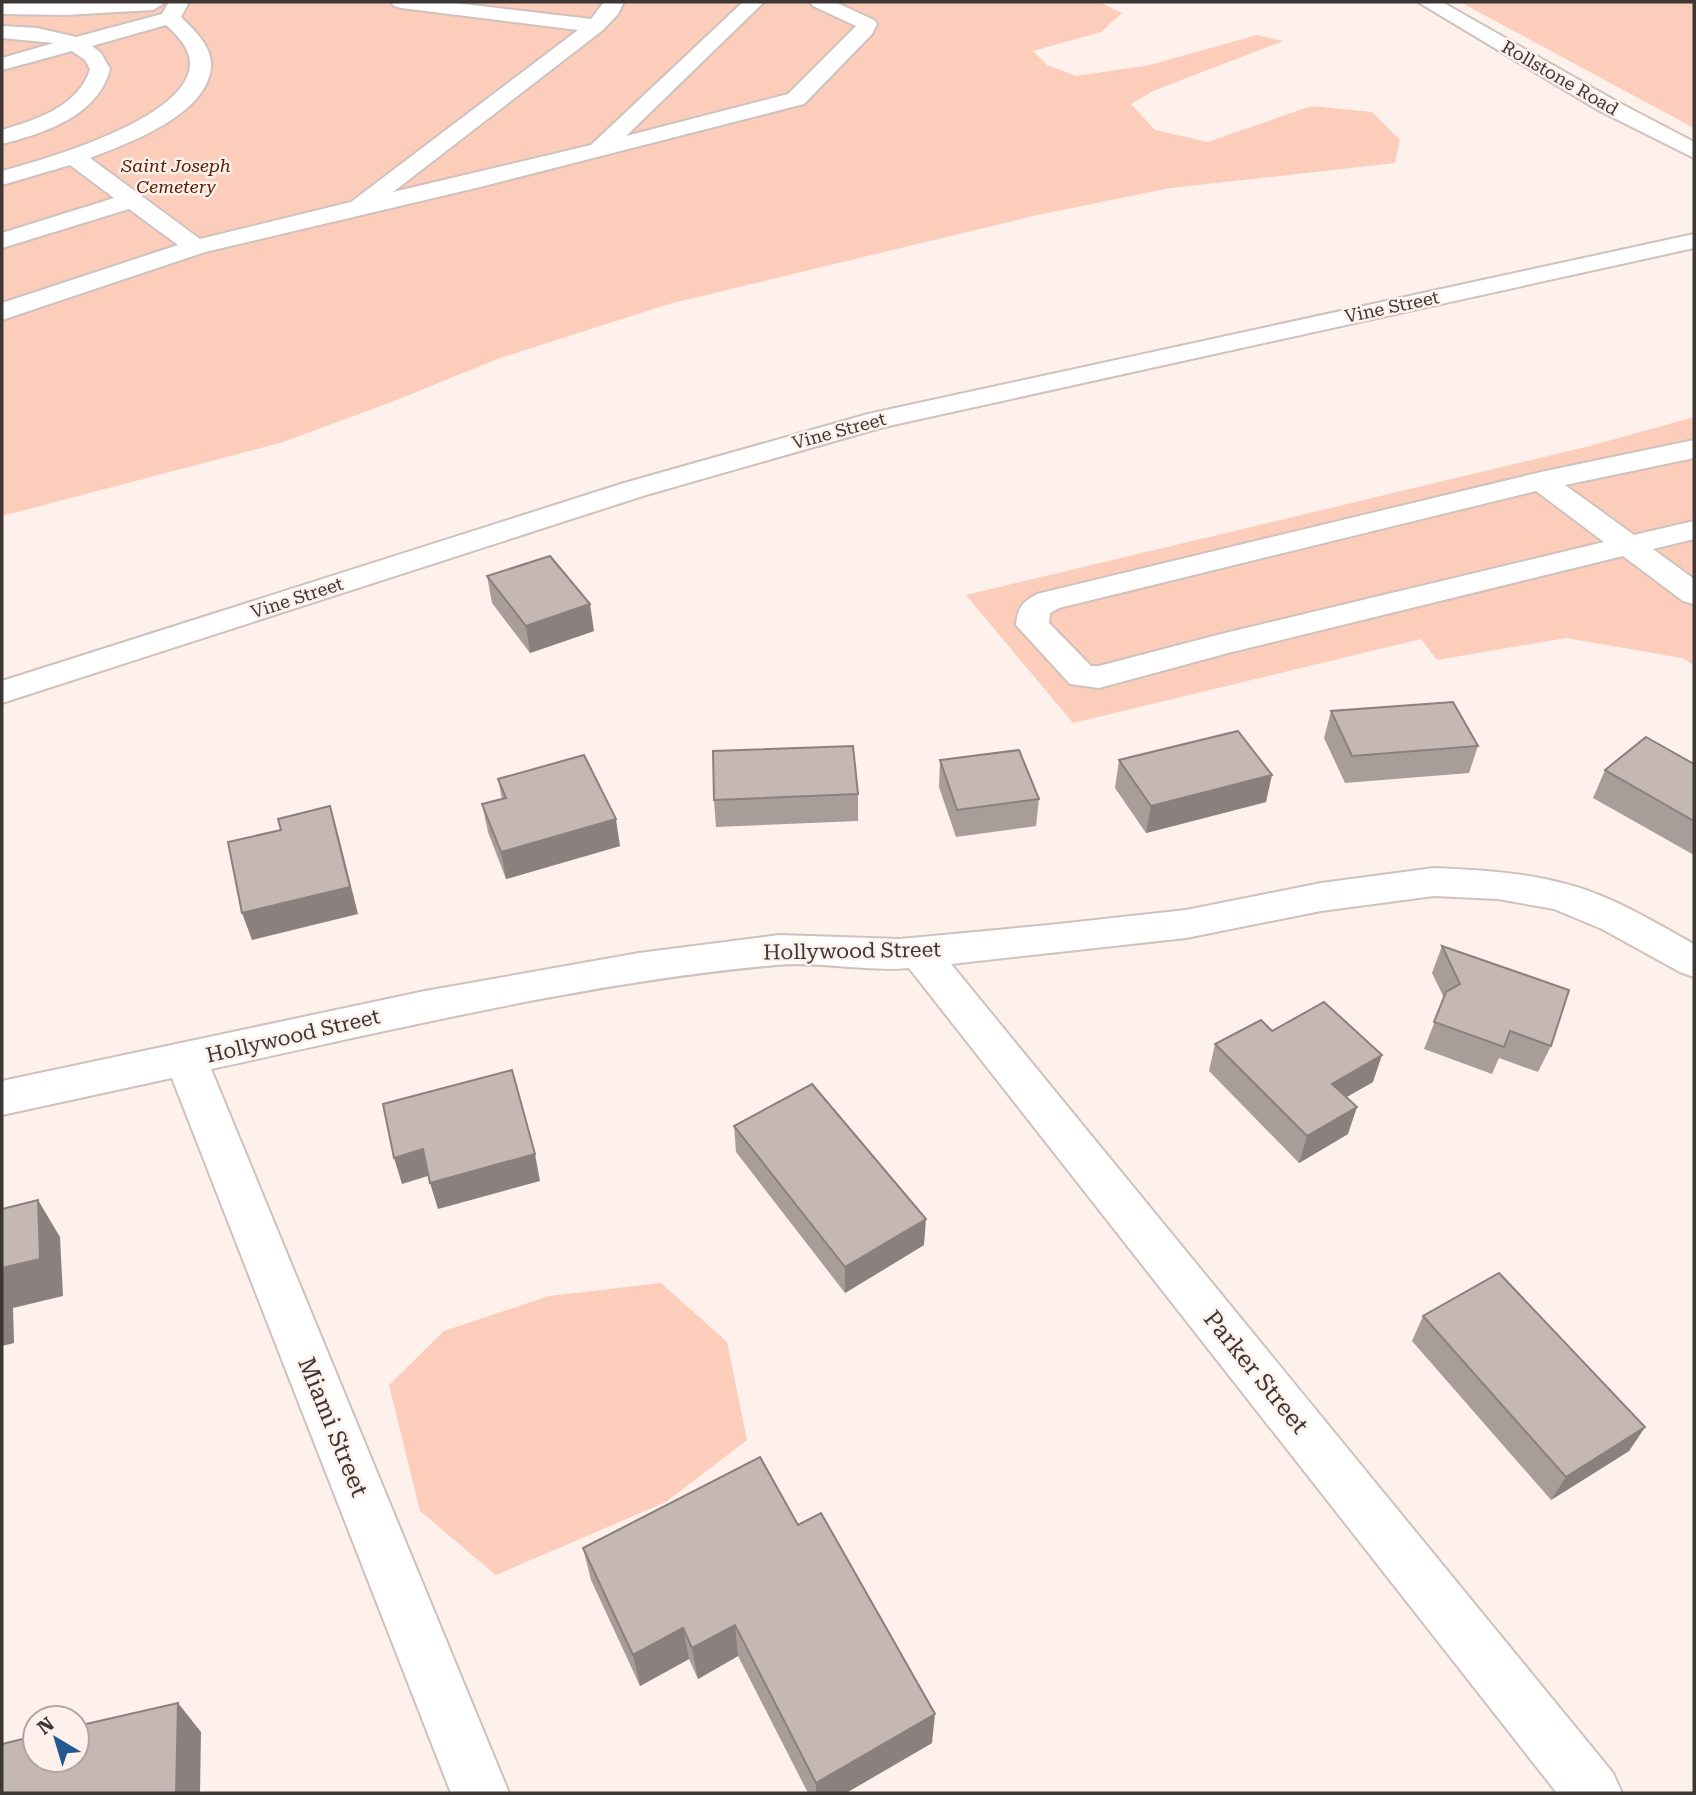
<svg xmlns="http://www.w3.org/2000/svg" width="1696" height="1795" font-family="'Roboto Serif',serif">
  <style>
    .green { fill: #fccdbb }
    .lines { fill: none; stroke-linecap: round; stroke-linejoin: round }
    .minor-casing { stroke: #cfc1bc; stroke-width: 4 }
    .minor { fill: #fff; fill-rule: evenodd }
    .wall { fill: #a99d99 }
    .shaded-wall { fill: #8a807d }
    .building { fill: #c5b7b2; stroke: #8a807d; stroke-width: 2 }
    .labels { text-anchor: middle; stroke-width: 5; stroke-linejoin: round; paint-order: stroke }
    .far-street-label { font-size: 18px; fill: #3c3634; stroke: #fef0ea }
    .far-park-label { font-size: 18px; font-style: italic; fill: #591c00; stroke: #fef0ea }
    .street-label { font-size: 21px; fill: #3c3634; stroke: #fef0ea }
    .near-street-label { font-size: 24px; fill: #3c3634; stroke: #fef0ea }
  </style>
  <rect width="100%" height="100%" fill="#fef0ea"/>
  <g class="green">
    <polygon points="2,2 1099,2 1122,13 1101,32 1033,51 1047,65 1076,76 1150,65 1257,35 1283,41 1153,91 1131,104 1155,130 1208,142 1311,106 1372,112 1400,140 1395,163 1170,188 1033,216 669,304 500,358 389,403 280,443 2,516"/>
    <polygon points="1460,2 1694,2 1694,128"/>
    <polygon points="1694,417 1694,665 1682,658 1566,638 1437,660 1421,639 1073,723 966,595 1590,446"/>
    <polygon points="661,1283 727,1342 747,1440 666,1502 496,1575 420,1511 389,1385 444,1331 549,1296"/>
  </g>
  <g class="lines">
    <defs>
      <g id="minor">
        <polygon points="2,2 161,2 163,4 153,10 65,15 2,14"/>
        <path d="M 169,2 L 189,2 L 181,17 C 193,29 213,47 211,67 C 207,115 129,143 90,158 L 200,239 L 351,202 L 578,30 L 401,8 L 394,6 L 391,2 L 447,2 L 591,19 L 604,2 L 624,2 L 618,14 L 603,30 L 393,192 L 591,145 L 743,2 L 764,2 L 626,136 L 788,94 L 856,26 L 813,6 L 810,2 L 835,2 L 874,20 L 877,24 L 872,34 L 804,104 L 480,187 L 205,252 L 2,320 L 2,303 L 178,245 L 129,209 L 2,248 L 2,233 L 114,198 L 70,165 L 2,185 L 2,171 C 46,159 187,119 190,65 C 191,49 177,35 166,25 L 92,46 L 101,53 L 110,69 C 98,116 45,133 2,144 L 2,130 C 36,120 79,106 90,69 L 85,60 L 72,51 L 2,70 L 2,58 L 54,43 L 2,38 L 2,26 L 37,28 L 76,37 L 162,14 Z"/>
        <polygon points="1418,2 1442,2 1614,100 1694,142 1694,158 1598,110"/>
        <polygon points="1694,234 1694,248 884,427 646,495 2,703 2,681 624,483 868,414"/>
        <path d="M 1694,440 L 1694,458 L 1565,485 L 1634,535 L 1694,521 L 1694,539 L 1653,549 L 1694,579 L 1694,604 L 1683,601 L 1623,556 L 1228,653 L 1099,688 L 1070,684 L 1016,625 C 1018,608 1021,603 1037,594 L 1541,472 ZM 1536,491 L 1604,542 L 1221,634 L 1099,666 L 1091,666 L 1049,623 L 1050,613 L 1059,608 Z"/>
        <path d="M 1434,868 C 1477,870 1520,872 1562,883 C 1609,894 1652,921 1694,944 L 1694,977 L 1680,972 L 1602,929 L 1554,909 L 1498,899 L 1434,896 L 1321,911 L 1186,938 L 951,964 L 1613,1773 L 1622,1793 L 1557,1793 L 909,968 C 865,972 820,961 776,965 C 587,982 397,1029 211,1069 L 509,1793 L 451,1793 L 172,1078 L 2,1115 L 2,1081 L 425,991 L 639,953 L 779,935 L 900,939 L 1049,925 L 1186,910 L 1321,883 Z"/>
      </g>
    </defs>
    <use href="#minor" class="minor-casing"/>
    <use href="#minor" class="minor"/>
  </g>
  <g class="wall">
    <polygon points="487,576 594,631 530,653 492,603"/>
    <polygon points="1331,711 1478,746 1469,773 1345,783 1324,738"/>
    <polygon points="940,760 1039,799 1036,826 956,837 939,787"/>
    <polygon points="1119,760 1266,802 1146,833 1115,788"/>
    <polygon points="1694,764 1694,855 1593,798 1605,770"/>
    <polygon points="498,779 620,846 506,879 488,832 482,804 502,799"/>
    <polygon points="858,794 858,821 716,827 714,800"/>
    <polygon points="1442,946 1551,1046 1538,1072 1499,1058 1492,1074 1424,1049 1444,998 1432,973"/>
    <polygon points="1272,1031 1373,1082 1346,1097 1348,1134 1299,1163 1209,1071 1215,1044"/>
    <polygon points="734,1126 924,1245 845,1293 736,1152"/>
    <polygon points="1423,1316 1645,1427 1629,1451 1551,1500 1412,1341"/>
    <polygon points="798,1525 932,1743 846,1793 808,1793 738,1656 698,1679 689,1659 640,1686 591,1580 583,1548"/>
  </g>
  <g class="shaded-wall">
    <polygon points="590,604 594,631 530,653 526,626"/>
    <polygon points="1272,775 1266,802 1146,833 1151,806"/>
    <polygon points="330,806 338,834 358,914 252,940 242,913"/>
    <polygon points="616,819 620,846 506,879 501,852"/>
    <polygon points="1382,1055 1373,1082 1324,1110 1332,1084"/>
    <polygon points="1357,1107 1348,1134 1299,1163 1307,1136"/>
    <polygon points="423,1149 431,1175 402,1184 394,1158"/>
    <polygon points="535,1154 540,1181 438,1209 430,1183"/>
    <polygon points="38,1200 60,1237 63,1296 13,1308 14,1343 2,1346 2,1268"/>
    <polygon points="926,1219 924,1245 845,1293 845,1267"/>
    <polygon points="1645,1427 1629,1451 1551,1500 1566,1477"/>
    <polygon points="735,1625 738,1656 698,1679 692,1648"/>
    <polygon points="683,1628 689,1659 640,1686 633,1655"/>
    <polygon points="178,1703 201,1732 200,1793 176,1793"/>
    <polygon points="935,1714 932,1743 846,1793 816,1793 816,1783"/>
  </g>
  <g class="building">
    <polygon points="550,556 590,604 526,626 487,576"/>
    <polygon points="1453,702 1478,746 1352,756 1331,711"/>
    <polygon points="1238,731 1272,775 1151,806 1119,760"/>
    <polygon points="1646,737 1694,764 1694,821 1605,770"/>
    <polygon points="853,746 858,794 714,800 713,751"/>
    <polygon points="1019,750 1039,799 957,810 940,760"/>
    <polygon points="584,755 616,819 501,852 482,804 506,798 498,779"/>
    <polygon points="330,806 350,887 242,913 228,842 281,830 278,819"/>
    <polygon points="1442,946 1569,990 1551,1046 1510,1031 1504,1047 1434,1022 1446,992 1460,984"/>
    <polygon points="1324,1002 1382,1055 1332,1084 1357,1107 1307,1136 1215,1044 1261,1020 1272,1031"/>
    <polygon points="512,1070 535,1154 430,1183 423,1149 394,1158 383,1104"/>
    <polygon points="812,1084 926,1219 845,1267 734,1126"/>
    <polygon points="38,1200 40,1259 2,1268 2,1209"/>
    <polygon points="1499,1273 1645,1427 1566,1477 1423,1316"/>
    <polygon points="760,1457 798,1525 821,1513 935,1714 816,1783 735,1625 692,1648 683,1628 633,1655 583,1548"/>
    <polygon points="178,1703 176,1793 2,1793 2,1744 35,1736 35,1760 77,1760 77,1726"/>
  </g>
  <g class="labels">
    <g class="far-street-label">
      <text transform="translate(1560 78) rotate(30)" y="6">Rollstone Road</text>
      <text transform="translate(1392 307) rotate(-12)" y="6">Vine Street</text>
      <text transform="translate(839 431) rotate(-15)" y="6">Vine Street</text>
      <text transform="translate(297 598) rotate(-18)" y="6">Vine Street</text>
    </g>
    <g class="far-park-label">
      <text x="176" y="172">Saint Joseph<tspan x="176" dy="21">Cemetery</tspan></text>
    </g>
    <g class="street-label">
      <text transform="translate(852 951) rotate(-1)" y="7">Hollywood Street</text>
      <text transform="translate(293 1036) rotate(-13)" y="7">Hollywood Street</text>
    </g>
    <g class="near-street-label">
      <text transform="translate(1256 1372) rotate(51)" y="8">Parker Street</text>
      <text transform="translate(333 1427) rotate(68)" y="8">Miami Street</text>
    </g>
  </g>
  <rect width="1696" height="1795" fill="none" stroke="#3c3634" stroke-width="7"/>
  <g transform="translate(56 1739) rotate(322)"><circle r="33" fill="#fef0ea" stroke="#b0a6a1" stroke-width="2"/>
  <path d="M0-5L12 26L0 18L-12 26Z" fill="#215990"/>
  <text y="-10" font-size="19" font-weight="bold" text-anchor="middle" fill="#3c3634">N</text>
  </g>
</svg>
